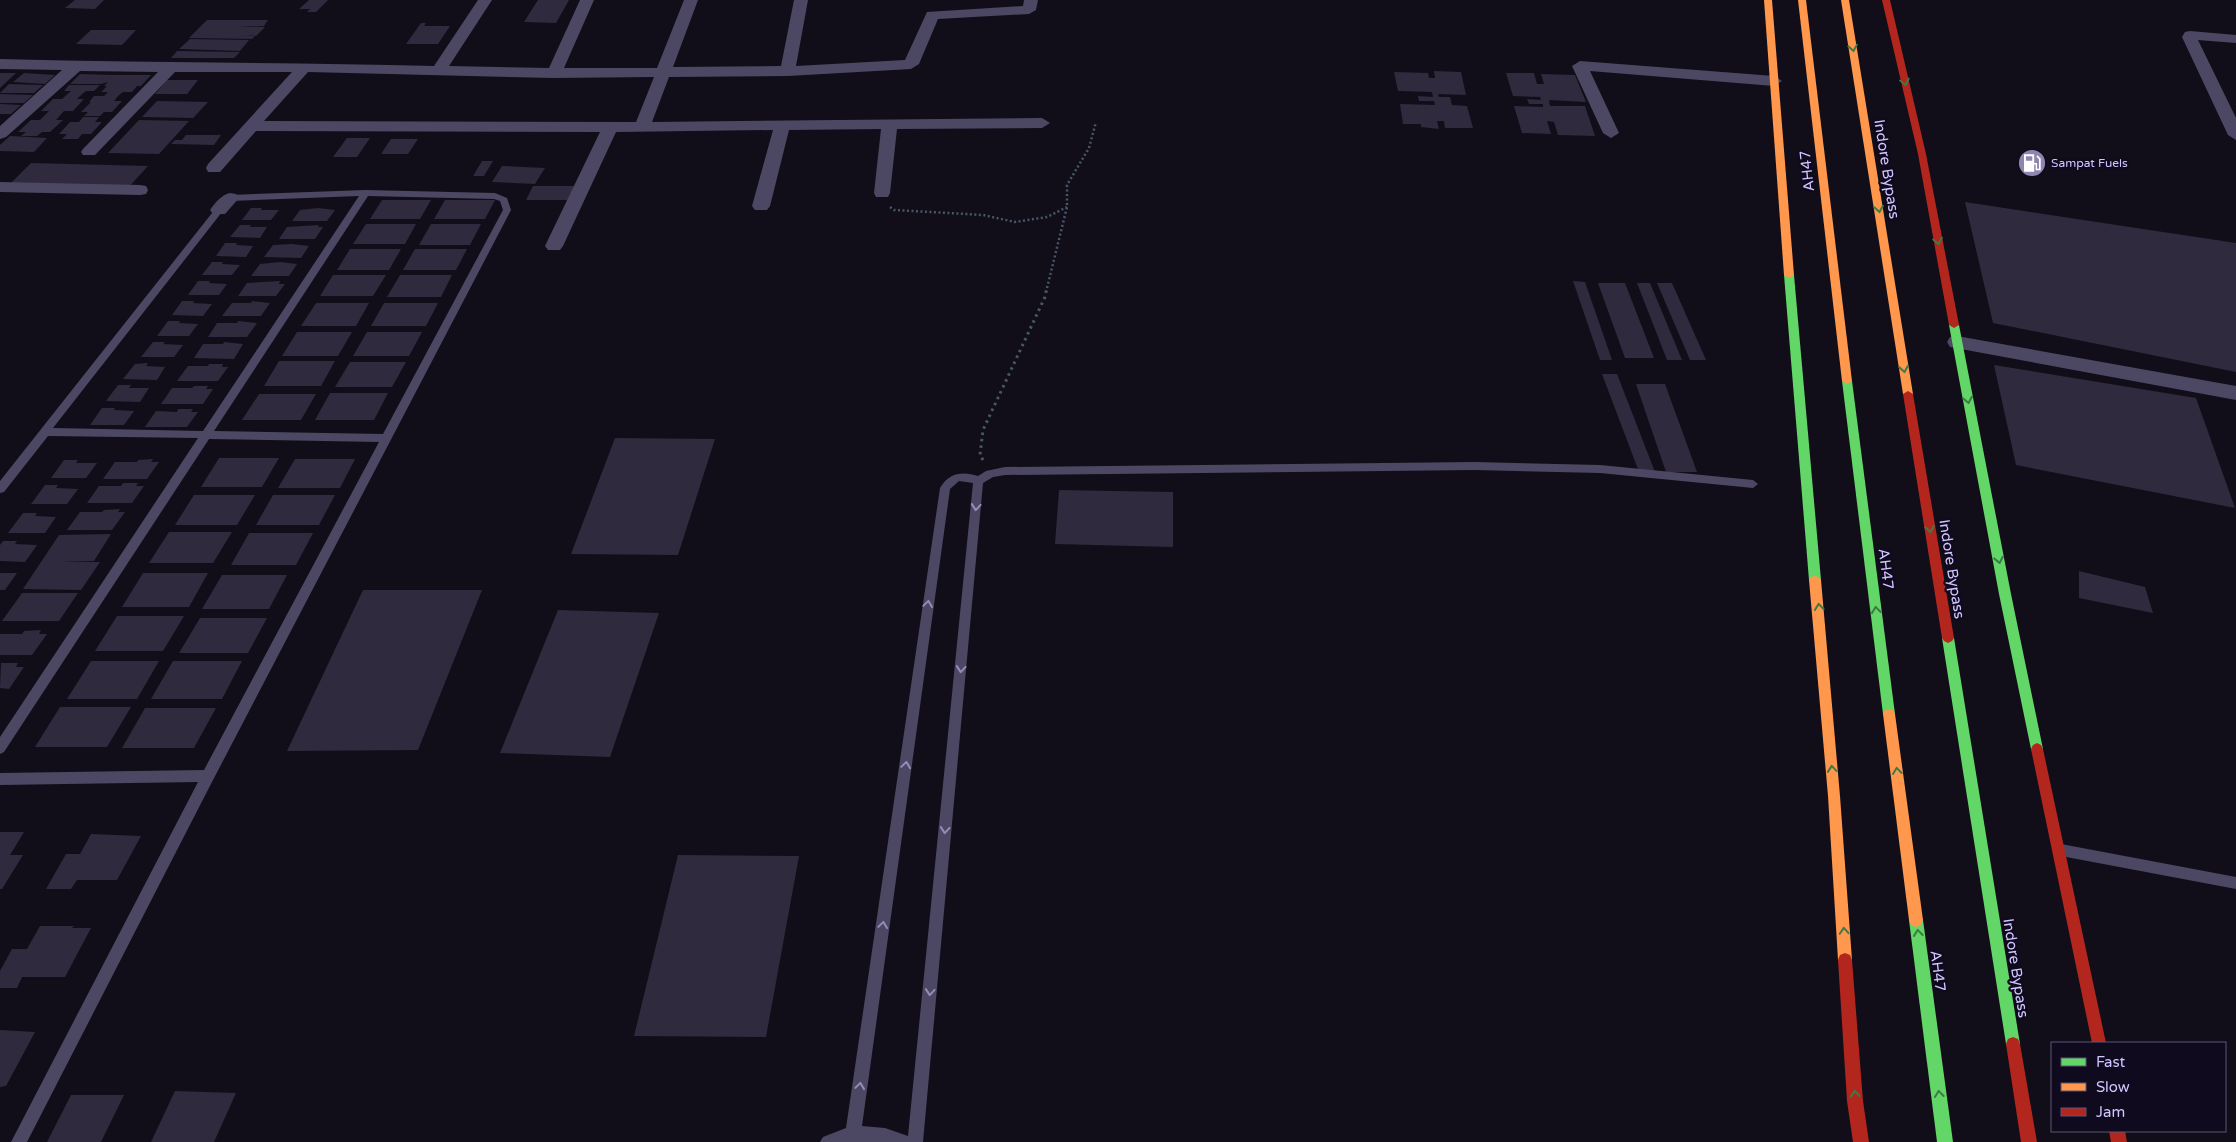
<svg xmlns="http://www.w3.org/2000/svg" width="2236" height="1142" font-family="'Varela Round',sans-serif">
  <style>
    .building { fill: #2f2a3d }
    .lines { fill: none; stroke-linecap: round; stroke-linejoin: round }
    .path-far1 { stroke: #475768; stroke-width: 2.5; stroke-dasharray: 2 2.5; stroke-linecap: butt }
    .path { stroke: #475768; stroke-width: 3; stroke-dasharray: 2.5 4; stroke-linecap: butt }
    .lane { fill: #4c4863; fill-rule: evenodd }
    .street { fill: #4c4863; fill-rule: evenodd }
    .fast { fill: #63d668; fill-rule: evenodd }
    .slow { fill: #ff974d; fill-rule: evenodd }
    .jam { fill: #b3261e; fill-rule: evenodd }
    .oneway { stroke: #3d7a46 }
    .oneway2 { stroke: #958db9 }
    .labels { text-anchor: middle; stroke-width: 4.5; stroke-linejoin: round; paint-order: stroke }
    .far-poi-label { font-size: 12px; fill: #d1c6ff; stroke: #0f0a1d; text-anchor: start }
    .street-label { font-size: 15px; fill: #d1c6ff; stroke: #0f0a1d }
  </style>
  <rect width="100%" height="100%" fill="#110e19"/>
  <g class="building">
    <polygon points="75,0 104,0 95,9 65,8"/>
    <polygon points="309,0 328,0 316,12 307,12 310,9 299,9"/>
    <polygon points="538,0 569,0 556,23 524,22"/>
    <polygon points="207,20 268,20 264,26 237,26 265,27 256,36 246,35 255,36 252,39 189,38"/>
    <polygon points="421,23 426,23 424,26 450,26 438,44 406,44"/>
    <polygon points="91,30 136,30 122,45 76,44"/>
    <polygon points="190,39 249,40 240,51 179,49"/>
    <polygon points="177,51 240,52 234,58 171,58"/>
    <polygon points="1434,71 1461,72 1466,95 1438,94 1439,97 1450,97 1452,105 1467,106 1473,128 1445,128 1444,121 1437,121 1439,129 1421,127 1421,124 1403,124 1400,104 1435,105 1434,101 1419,101 1418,96 1433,97 1432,92 1398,91 1394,72 1428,73 1429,78 1435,78"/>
    <polygon points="0,73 16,73 0,88"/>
    <polygon points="24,73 55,75 45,84 13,82"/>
    <polygon points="1506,73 1534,73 1537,84 1544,84 1541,74 1575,75 1586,102 1549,100 1550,106 1585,106 1595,136 1558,135 1554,122 1547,121 1551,134 1522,133 1514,106 1543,107 1543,104 1529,104 1527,99 1541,100 1540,97 1513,96"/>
    <polygon points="80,74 114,75 151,75 141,86 104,86 108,82 101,84 70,84"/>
    <polygon points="167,80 198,80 187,94 155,94"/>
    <polygon points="9,84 43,85 34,93 0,93"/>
    <polygon points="69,85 100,85 94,91 86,91 81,95 77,99 84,99 73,111 64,111 56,120 63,120 50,132 42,132 37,136 21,136 26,132 18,132 31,120 40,120 49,111 41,111 53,99 62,99 71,91 64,91"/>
    <polygon points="107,86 137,86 132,92 123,92 118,96 114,101 122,101 112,112 104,112 100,116 84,116 88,112 81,112 91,102 89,102 94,96 104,96 108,92 101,92"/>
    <polygon points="0,94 33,95 24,103 0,103"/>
    <polygon points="157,101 208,102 193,118 142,117"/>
    <polygon points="0,104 21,105 11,114 0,114"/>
    <polygon points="83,117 99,117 95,122 102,122 91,134 82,134 78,139 62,139 67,134 59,134 70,122 79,122"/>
    <polygon points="139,120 189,121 159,154 108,153"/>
    <polygon points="186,135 221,135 214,145 171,144 175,140 182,140"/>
    <polygon points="10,136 47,138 34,152 0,151 0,145"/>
    <polygon points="347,138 370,138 357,157 333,157"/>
    <polygon points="391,139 418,139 408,154 381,154"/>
    <polygon points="482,161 493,161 484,176 473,176"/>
    <polygon points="31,163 148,166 127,189 8,186"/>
    <polygon points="502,166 545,168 535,184 492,182"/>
    <polygon points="533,186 579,186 572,200 526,200"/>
    <polygon points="382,200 431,200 420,219 370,219"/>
    <polygon points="445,200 495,200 485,219 434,219"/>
    <polygon points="1965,202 2236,243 2236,372 1993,323"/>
    <polygon points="251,208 262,208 261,210 279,210 271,220 242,220"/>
    <polygon points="318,208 335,210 327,221 292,221 300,210"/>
    <polygon points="366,224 416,224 405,244 353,244"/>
    <polygon points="431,224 481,224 470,245 419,245"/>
    <polygon points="240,225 251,225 250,227 267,227 260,238 230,237"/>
    <polygon points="319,225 318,227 323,227 315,239 279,239 287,227"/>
    <polygon points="225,243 237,243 236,245 253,246 246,257 216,256"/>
    <polygon points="292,244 309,246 301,258 264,257 273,245"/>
    <polygon points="350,249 401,249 389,270 337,270"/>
    <polygon points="415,249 467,249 456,270 403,270"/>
    <polygon points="212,262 223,262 222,264 240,265 232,275 202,275"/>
    <polygon points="280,262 297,264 289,276 251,276 260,264"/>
    <polygon points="333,275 386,275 373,296 320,296"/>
    <polygon points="400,275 452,275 441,297 387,297"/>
    <polygon points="198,281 210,281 209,283 227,284 219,295 188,295"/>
    <polygon points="280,281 279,284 285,284 276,296 238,296 247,283"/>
    <polygon points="1573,281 1585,282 1612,360 1600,360"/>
    <polygon points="1598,283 1625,283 1654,358 1625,358"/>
    <polygon points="1637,283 1650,283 1682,360 1667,360"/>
    <polygon points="1657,283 1672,283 1706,360 1690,360"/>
    <polygon points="182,301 194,301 193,303 212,304 203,316 172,315"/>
    <polygon points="252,301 270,303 261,316 222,316 232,303 251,303"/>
    <polygon points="316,303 369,303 356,326 301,326"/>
    <polygon points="384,303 438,303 426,326 371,326"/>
    <polygon points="168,321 180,321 179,323 198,324 189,336 157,336"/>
    <polygon points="238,321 257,323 247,337 208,337 217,323 237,323"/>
    <polygon points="297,332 352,332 338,356 282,356"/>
    <polygon points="367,332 422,332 409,356 353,356"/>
    <polygon points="153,342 165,342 163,344 183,345 174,357 141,357"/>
    <polygon points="224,342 243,344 234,359 194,358 203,344 223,344"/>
    <polygon points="279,361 335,361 321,386 264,386"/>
    <polygon points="350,362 406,362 392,387 335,387"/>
    <polygon points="148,363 146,366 165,367 157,380 123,379 135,364"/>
    <polygon points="209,364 223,364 222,367 228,367 218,381 177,381 188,366 208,366"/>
    <polygon points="1994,365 2196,398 2235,508 2016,465"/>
    <polygon points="1602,374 1617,374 1655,472 1639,472"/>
    <polygon points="1636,384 1665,384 1697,472 1666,472"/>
    <polygon points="118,385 131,385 129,388 149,388 140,402 106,401"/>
    <polygon points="194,386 208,386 206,389 213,389 203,404 161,404 172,388 192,388"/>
    <polygon points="330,393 388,393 374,420 315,420"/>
    <polygon points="259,394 316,394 301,420 242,420"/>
    <polygon points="102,408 115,408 114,410 134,411 124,425 90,425"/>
    <polygon points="178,409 193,409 191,412 198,412 187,427 145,427 156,411 177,412"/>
    <polygon points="615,438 715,439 678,555 571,554"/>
    <polygon points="219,458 279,458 262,487 201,487"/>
    <polygon points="153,459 151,462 159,462 147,479 103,479 115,462 137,462 138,460"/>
    <polygon points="295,459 355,459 340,488 278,488"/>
    <polygon points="64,460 78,460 76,463 97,463 86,478 51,478"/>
    <polygon points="123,483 138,483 136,486 144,486 132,503 87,503 99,486 121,486"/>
    <polygon points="45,485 58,485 56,488 78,489 67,504 31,504"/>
    <polygon points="1059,490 1173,492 1173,547 1055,544"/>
    <polygon points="194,495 255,495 237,525 175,525"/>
    <polygon points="273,495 335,495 319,525 256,525"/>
    <polygon points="120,509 118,512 125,512 112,530 67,530 80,512 102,512 104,510"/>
    <polygon points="23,513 37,513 35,516 56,517 45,533 8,533"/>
    <polygon points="169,532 232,532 213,563 149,563"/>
    <polygon points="249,533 313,533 296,565 231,565"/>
    <polygon points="111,534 94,561 60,562 100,562 81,590 23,589 59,535"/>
    <polygon points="3,541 17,541 15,544 37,545 25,562 0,561 0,545"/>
    <polygon points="2079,571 2145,587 2153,613 2079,598"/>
    <polygon points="0,573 17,573 5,590 0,590"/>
    <polygon points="143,573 208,573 189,607 122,607"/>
    <polygon points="222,575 287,575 269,609 202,609"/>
    <polygon points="363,590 482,590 418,750 287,751"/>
    <polygon points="22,593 78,593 59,621 2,621"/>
    <polygon points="558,610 659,613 610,757 500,753"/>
    <polygon points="117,616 184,616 163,651 95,651"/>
    <polygon points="200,618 267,618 248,653 179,653"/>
    <polygon points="41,630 39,634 47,634 32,655 0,655 0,634 22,634 24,631"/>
    <polygon points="91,661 159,661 137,699 67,699"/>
    <polygon points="173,661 242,661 222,699 151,699"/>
    <polygon points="1,663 18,663 16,667 24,667 9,689 0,688"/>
    <polygon points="60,707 131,707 107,747 35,747"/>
    <polygon points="145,708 216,708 194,748 122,748"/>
    <polygon points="0,832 24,832 10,855 23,855 2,889 0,889"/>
    <polygon points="91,834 141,836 117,880 77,880 71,889 46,889 66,854 80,854"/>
    <polygon points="678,855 799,856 766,1037 634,1036"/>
    <polygon points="40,926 74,926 72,928 91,928 65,977 22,977 17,988 0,988 0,971 12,949 27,949"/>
    <polygon points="0,1030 35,1032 6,1086 0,1087"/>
    <polygon points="175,1091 236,1093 214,1142 151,1142"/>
    <polygon points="71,1095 124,1095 101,1142 47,1142"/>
  </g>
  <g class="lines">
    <g class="path-far1">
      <polyline points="890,207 894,210 983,215 1015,222 1047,217 1067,207"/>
      <polyline points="1047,288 1067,207 1067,185 1089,148 1096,122"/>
    </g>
    <polyline class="path" points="983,460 980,455 983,430 1045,297 1047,287"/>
    <g class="lane">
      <path d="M 365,190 L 495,193 L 507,198 L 511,210 L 213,780 L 27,1142 L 11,1142 L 198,782 L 0,785 L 0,773 L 204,770 L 379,442 L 209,439 L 4,752 L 0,754 L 0,737 L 198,438 L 48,436 L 4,492 L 0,493 L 0,481 L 216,208 L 219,207 L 223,210 L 222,212 L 53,428 L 203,431 L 359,196 L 230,201 L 226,198 L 230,195 ZM 368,196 L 494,199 L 500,201 L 503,210 L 383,434 L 214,431 Z"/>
      <path d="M 1475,462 L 1600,465 L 1753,480 L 1758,484 L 1753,488 L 1600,473 L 1475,470 L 1005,475 L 993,477 L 983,483 L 923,1142 L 820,1142 L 823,1137 L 846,1128 L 940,488 C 949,473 962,471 978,476 L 986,471 L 1005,467 ZM 959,481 L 973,483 L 908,1136 L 885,1128 L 862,1126 L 950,489 Z"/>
      <polygon points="2061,844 2236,877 2236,889 2061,856 2056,854 2054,850 2056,846"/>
    </g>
    <g class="street">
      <path d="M 478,0 L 492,0 L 449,66 L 549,68 L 580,0 L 594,0 L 564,68 L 657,68 L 684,0 L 698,0 L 673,67 L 781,66 L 794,0 L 808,0 L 796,66 L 905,60 L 927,12 L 1023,6 L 1024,0 L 1038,0 L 1036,10 L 1029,14 L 938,19 L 919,64 L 911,69 L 788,76 L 669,77 L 652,122 L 1042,118 L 1050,123 L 1042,128 L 897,129 L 890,193 L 888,197 L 876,197 L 874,193 L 881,129 L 789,130 L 770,206 L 767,210 L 755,210 L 752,206 L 773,130 L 616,132 L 563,246 L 560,250 L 548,250 L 545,246 L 600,132 L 256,131 L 220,172 L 208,172 L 206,168 L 208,164 L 292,72 L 175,72 L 95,155 L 83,155 L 81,152 L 83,149 L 158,72 L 80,71 L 6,137 L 0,139 L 0,126 L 62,70 L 0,69 L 0,59 C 145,63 289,62 434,66 ZM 308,72 L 554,78 L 654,77 L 636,122 L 264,121 Z"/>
      <polygon points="2190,31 2236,35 2236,43 2198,40 2236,118 2236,140 2228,135 2182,37 2185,32"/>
      <polygon points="1580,61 1774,76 1782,81 1774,86 1590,71 1619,133 1611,138 1603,133 1572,66"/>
      <polygon points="0,182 140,185 146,186 148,190 146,194 140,195 0,192"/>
      <path d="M 230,193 L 236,194 L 239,198 L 225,214 L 213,214 L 210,210 C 215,203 221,195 230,193 Z"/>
      <polygon points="1957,336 2236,386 2236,400 1950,347 1947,342 1950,337"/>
    </g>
    <g class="fast">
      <polygon points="1789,272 1794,275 1821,580 1819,583 1811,583 1809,580 1784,275"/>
      <polygon points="1954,322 1959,325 2011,594 2043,749 2041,753 2037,755 2033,753 2031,749 1999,594 1949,325"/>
      <polygon points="1847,378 1852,381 1895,714 1893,718 1889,719 1885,718 1883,714 1842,381"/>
      <polygon points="1948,633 1952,635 1954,638 2020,1044 2018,1049 2013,1051 2008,1049 2006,1044 1942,638 1944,635"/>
      <polygon points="1916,913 1921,915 1923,920 1953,1142 1937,1142 1909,920 1911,915"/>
    </g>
    <g class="slow">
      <polygon points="1764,0 1772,0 1794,275 1789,278 1784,275"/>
      <polygon points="1798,0 1806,0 1852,381 1847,384 1842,381"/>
      <polygon points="1841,0 1849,0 1913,394 1908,397 1903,394"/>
      <polygon points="1815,576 1819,577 1821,580 1840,796 1852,960 1850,965 1845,967 1840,965 1838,960 1828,796 1809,580 1811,577"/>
      <polygon points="1889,709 1893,710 1895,714 1923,920 1921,925 1916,927 1911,925 1909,920 1883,714 1885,710"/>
    </g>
    <g class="jam">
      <polygon points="1882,0 1890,0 1926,154 1959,325 1954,328 1949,325 1918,154"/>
      <polygon points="1908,391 1913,394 1954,638 1952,641 1948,643 1944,641 1942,638 1903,394"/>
      <polygon points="2037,743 2041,745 2043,749 2106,1043 2092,1043 2031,749 2033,745"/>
      <polygon points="1845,953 1850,955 1852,960 1863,1101 1869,1142 1853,1142 1847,1101 1838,960 1840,955"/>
      <polygon points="2013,1037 2018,1039 2020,1044 2037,1142 2021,1142 2006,1044 2008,1039"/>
      <polygon points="2109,1131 2125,1131 2127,1142 2111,1142"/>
    </g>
  </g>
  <defs><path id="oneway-chevron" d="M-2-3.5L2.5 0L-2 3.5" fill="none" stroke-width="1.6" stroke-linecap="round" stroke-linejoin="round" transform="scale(1.25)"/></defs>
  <g class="oneway">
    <use href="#oneway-chevron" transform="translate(1853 48) rotate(81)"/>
    <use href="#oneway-chevron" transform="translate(1905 82) rotate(77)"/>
    <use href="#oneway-chevron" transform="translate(1879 209) rotate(81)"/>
    <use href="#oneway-chevron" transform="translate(1938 241) rotate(79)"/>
    <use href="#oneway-chevron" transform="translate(1904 369) rotate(81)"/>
    <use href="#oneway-chevron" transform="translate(1968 400) rotate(79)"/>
    <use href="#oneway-chevron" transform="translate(1930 529) rotate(81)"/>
    <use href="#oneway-chevron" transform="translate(1999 560) rotate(79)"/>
    <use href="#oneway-chevron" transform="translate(1819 607) rotate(-96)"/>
    <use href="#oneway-chevron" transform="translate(1876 610) rotate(-97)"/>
    <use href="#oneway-chevron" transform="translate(1832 769) rotate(-95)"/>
    <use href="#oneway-chevron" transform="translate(1897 771) rotate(-97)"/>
    <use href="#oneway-chevron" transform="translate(1844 931) rotate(-94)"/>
    <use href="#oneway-chevron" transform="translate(1918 933) rotate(-97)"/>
    <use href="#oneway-chevron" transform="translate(1855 1094) rotate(-94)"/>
    <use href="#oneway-chevron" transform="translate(1939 1094) rotate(-97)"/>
  </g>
  <g class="oneway2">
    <use href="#oneway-chevron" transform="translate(976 507) rotate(95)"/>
    <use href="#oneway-chevron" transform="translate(928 604) rotate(-82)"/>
    <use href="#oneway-chevron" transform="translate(961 669) rotate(95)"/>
    <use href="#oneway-chevron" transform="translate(906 765) rotate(-82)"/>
    <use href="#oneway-chevron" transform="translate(945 830) rotate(95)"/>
    <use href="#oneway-chevron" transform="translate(883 925) rotate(-82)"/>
    <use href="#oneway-chevron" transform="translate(930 992) rotate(95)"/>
    <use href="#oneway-chevron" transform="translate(860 1086) rotate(-82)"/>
  </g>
  <defs>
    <symbol id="fuel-disc" viewBox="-11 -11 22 22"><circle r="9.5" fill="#8e86ae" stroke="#0f0a1d"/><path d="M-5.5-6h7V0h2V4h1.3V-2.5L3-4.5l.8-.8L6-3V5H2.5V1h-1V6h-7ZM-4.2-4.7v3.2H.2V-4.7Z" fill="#fff"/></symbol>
  </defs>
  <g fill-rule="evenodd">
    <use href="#fuel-disc" x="2016" y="147" width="32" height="32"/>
  </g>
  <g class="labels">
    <g class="far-poi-label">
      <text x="2051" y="167">Sampat Fuels</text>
    </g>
    <g class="street-label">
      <text transform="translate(1887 169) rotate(81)" y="5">Indore Bypass</text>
      <text transform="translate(1807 171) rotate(-96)" y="5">AH47</text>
      <text transform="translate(1886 569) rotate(83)" y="5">AH47</text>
      <text transform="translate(1952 569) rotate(81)" y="5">Indore Bypass</text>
      <text transform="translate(2016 968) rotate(81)" y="5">Indore Bypass</text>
      <text transform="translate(1938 971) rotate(83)" y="5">AH47</text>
    </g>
  </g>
  <rect x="2051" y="1042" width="175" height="90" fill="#0f0a1d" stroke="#5d5577"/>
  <rect x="2061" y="1058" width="25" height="8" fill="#63d668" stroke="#5d5577"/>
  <text x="2096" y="1067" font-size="15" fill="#d1c6ff">Fast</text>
  <rect x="2061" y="1083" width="25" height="8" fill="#ff974d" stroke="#5d5577"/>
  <text x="2096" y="1092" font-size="15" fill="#d1c6ff">Slow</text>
  <rect x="2061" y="1108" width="25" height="8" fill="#b3261e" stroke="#5d5577"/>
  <text x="2096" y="1117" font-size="15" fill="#d1c6ff">Jam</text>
</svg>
